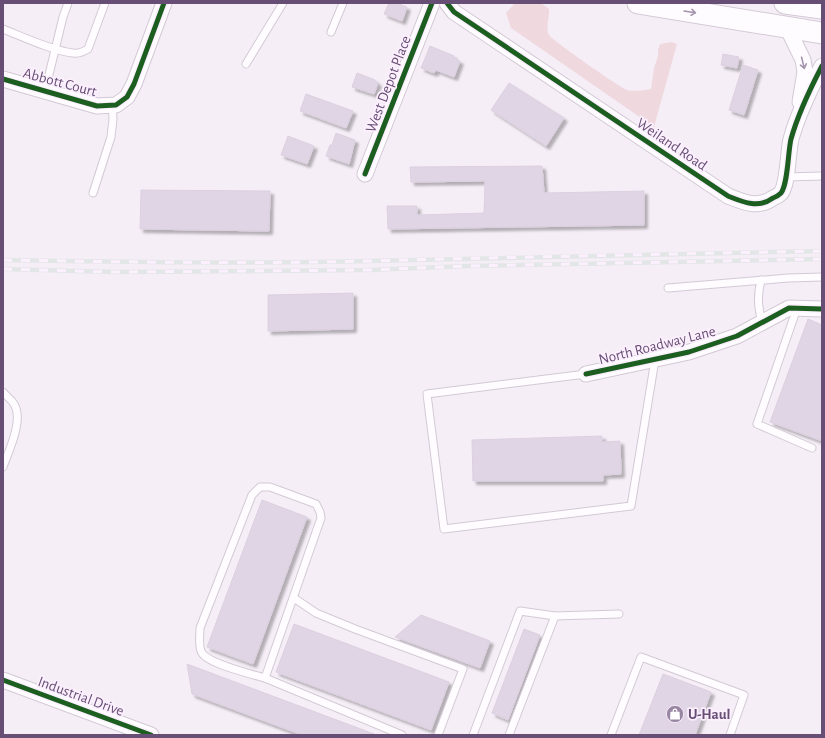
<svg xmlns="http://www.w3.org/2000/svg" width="825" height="738" font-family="'Alegreya Sans',sans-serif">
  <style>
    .green { fill: #efd9df }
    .building { fill: #e0d5e4; stroke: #dcd0e0; filter: url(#shadow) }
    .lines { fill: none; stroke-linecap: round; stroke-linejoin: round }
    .lane-casing { stroke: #d3c9d6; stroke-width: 9 }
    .street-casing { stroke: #d3c9d6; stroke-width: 17 }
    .secondary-casing { stroke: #d4cad7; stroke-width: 23 }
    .lane { stroke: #fefcfe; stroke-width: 7 }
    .street { stroke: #fefcfe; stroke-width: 15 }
    .secondary { stroke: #fefcfe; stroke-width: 21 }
    .rail-casing { stroke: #e3e6e6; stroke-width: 4.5 }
    .rail { stroke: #fcf0fe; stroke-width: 3; stroke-dasharray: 9; stroke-linecap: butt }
    .cycleway-casing { stroke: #fcf0fe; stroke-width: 8 }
    .cycleway { stroke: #1b5e20; stroke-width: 5 }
    .oneway { stroke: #a394ac }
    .labels { text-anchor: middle; stroke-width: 3.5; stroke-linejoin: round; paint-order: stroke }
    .street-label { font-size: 15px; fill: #674e75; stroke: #fcf0fe }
    .poi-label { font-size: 15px; font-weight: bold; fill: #674e75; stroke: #fcf0fe; text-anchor: start }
  </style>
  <defs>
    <filter id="shadow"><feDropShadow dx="3.5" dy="3.5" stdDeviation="1" flood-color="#0004"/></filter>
  </defs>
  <rect width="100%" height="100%" fill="#f6eef7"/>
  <path class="green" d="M 515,3 L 541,3 L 549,9 C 550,18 545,26 549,35 C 552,40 619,87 627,90 C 633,92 644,90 651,89 L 654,68 L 658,56 L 658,50 L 660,44 L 671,42 L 677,44 L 654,127 L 511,28 L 506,13 Z"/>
  <g class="building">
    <polygon points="389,3 396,3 407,7 402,21 384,14"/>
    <polygon points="430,46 454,56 453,58 460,61 454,77 436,70 434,73 421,68"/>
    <polygon points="723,54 739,57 737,68 721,65"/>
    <polygon points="743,65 758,70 744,115 729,110"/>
    <polygon points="357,73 375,80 375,81 378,83 374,94 352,87"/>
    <polygon points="509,83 564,118 546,146 491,110"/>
    <polygon points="306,94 353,111 346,128 300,111"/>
    <polygon points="336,133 355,140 349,164 326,156 330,145 332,145"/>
    <polygon points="288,136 314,146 307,164 281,155"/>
    <polygon points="542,166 544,193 644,191 644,225 388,229 387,206 417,206 417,215 484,213 485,181 411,182 410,167"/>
    <polygon points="141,190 270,191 269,231 140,229"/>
    <polygon points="353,293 353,329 268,331 268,295"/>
    <polygon points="808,319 822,325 822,441 770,422"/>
    <polygon points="602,436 602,442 620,441 621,474 603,475 603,481 473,481 472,440"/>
    <polygon points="262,500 307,517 253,664 207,647"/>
    <polygon points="421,615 490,641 480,668 395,637"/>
    <polygon points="294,624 449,682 431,730 276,672"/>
    <polygon points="524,629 540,635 508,720 492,713"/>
    <polygon points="187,664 374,734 374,735 302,735 192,694"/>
    <polygon points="663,674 711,692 695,735 639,735"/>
  </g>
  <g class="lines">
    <defs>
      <g id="lane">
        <path d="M 3,29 C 23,37 53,51 73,53 C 79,54 83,52 88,49 L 105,3"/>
        <polyline points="331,32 343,3"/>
        <polyline points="246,64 283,3"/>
        <polyline points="45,91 63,17 68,3"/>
        <polyline points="786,177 822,176"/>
        <polyline points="93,193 111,137 113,119 112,105"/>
        <path d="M 761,280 C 757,297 758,306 762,323"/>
        <polyline points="668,288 788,278 822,277"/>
        <polyline points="797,308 757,424 812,448"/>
        <polyline points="586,374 427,394 444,529 631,506 655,360"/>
        <path d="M 3,392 C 6,396 11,399 14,404 C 24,420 9,450 3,467"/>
        <path d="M 260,487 L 270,487 L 316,504 L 320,512 L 321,518 L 265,678 C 251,674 209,664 202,653 C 198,647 200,635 200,628 L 252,495 Z"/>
        <polyline points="294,598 316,613 355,629 463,669 438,735"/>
        <polyline points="265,678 402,735"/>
        <polyline points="473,735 520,611 555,616"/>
        <polyline points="509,735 555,616 619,614"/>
        <polyline points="611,735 641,657 744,695 730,735"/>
      </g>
      <g id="street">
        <path d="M 447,3 L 454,12 L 728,196 C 743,202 758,209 773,198 C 776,197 779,195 781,193 C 788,184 788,151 791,139 C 798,114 810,89 822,66"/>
        <polyline points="787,27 803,60 805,72 800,102"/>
        <polyline points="3,79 97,106 116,105 127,97 134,84 164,3"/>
        <polyline points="365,174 432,3"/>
        <polyline points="586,374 689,352 737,336 789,308 822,309"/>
        <polyline points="3,680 151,735"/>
      </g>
      <g id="secondary">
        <polyline points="638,3 822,33"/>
        <polyline points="785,3 822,8"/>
      </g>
    </defs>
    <use href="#lane" class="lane-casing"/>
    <use href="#street" class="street-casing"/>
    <use href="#secondary" class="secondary-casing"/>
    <use href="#lane" class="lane"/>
    <use href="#street" class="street"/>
    <use href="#secondary" class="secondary"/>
    <defs>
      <g id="rail">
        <path d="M 3,260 C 125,262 247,264 369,261 C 520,257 671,254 822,251"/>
        <polyline points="3,269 114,272 369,270 468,266 822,259"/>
      </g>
    </defs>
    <use href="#rail" class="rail-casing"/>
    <use href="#rail" class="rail"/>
    <defs>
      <g id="cycleway">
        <path d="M 447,3 L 454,12 L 728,196 C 743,202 758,209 773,198 C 776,197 779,195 781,193 C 788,184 788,151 791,139 C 798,114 810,89 822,66"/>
        <polyline points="3,79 97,106 116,105 127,97 134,84 164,3"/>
        <polyline points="365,174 432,3"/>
        <polyline points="586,374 689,352 737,336 789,308 822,309"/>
        <polyline points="3,680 151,735"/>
      </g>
    </defs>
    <use href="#cycleway" class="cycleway-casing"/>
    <use href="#cycleway" class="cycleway"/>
  </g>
  <defs><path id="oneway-shaft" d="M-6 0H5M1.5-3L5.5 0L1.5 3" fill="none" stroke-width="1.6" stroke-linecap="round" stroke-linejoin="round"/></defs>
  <g class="oneway">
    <use href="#oneway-shaft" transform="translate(690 12) rotate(9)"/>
    <use href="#oneway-shaft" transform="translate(803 63) rotate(76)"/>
  </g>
  <defs>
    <symbol id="shop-disc" viewBox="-11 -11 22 22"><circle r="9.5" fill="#9986a2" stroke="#fcf0fe"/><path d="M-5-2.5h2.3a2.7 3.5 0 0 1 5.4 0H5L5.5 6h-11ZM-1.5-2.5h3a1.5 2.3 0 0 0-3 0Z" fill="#fff"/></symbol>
  </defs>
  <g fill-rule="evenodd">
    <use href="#shop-disc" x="665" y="704" width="20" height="20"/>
  </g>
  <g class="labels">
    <g class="street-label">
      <text transform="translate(60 82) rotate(15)" y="5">Abbott Court</text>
      <text transform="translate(388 84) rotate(-69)" y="5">West Depot Place</text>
      <text transform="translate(672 144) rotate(34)" y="5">Weiland Road</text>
      <text transform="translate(657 345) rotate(-14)" y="5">North Roadway Lane</text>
      <text transform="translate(81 696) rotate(20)" y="5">Industrial Drive</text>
    </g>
    <g class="poi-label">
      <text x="688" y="719">U-Haul</text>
    </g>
  </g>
  <rect width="825" height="738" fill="none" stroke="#674e75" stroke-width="8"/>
</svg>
